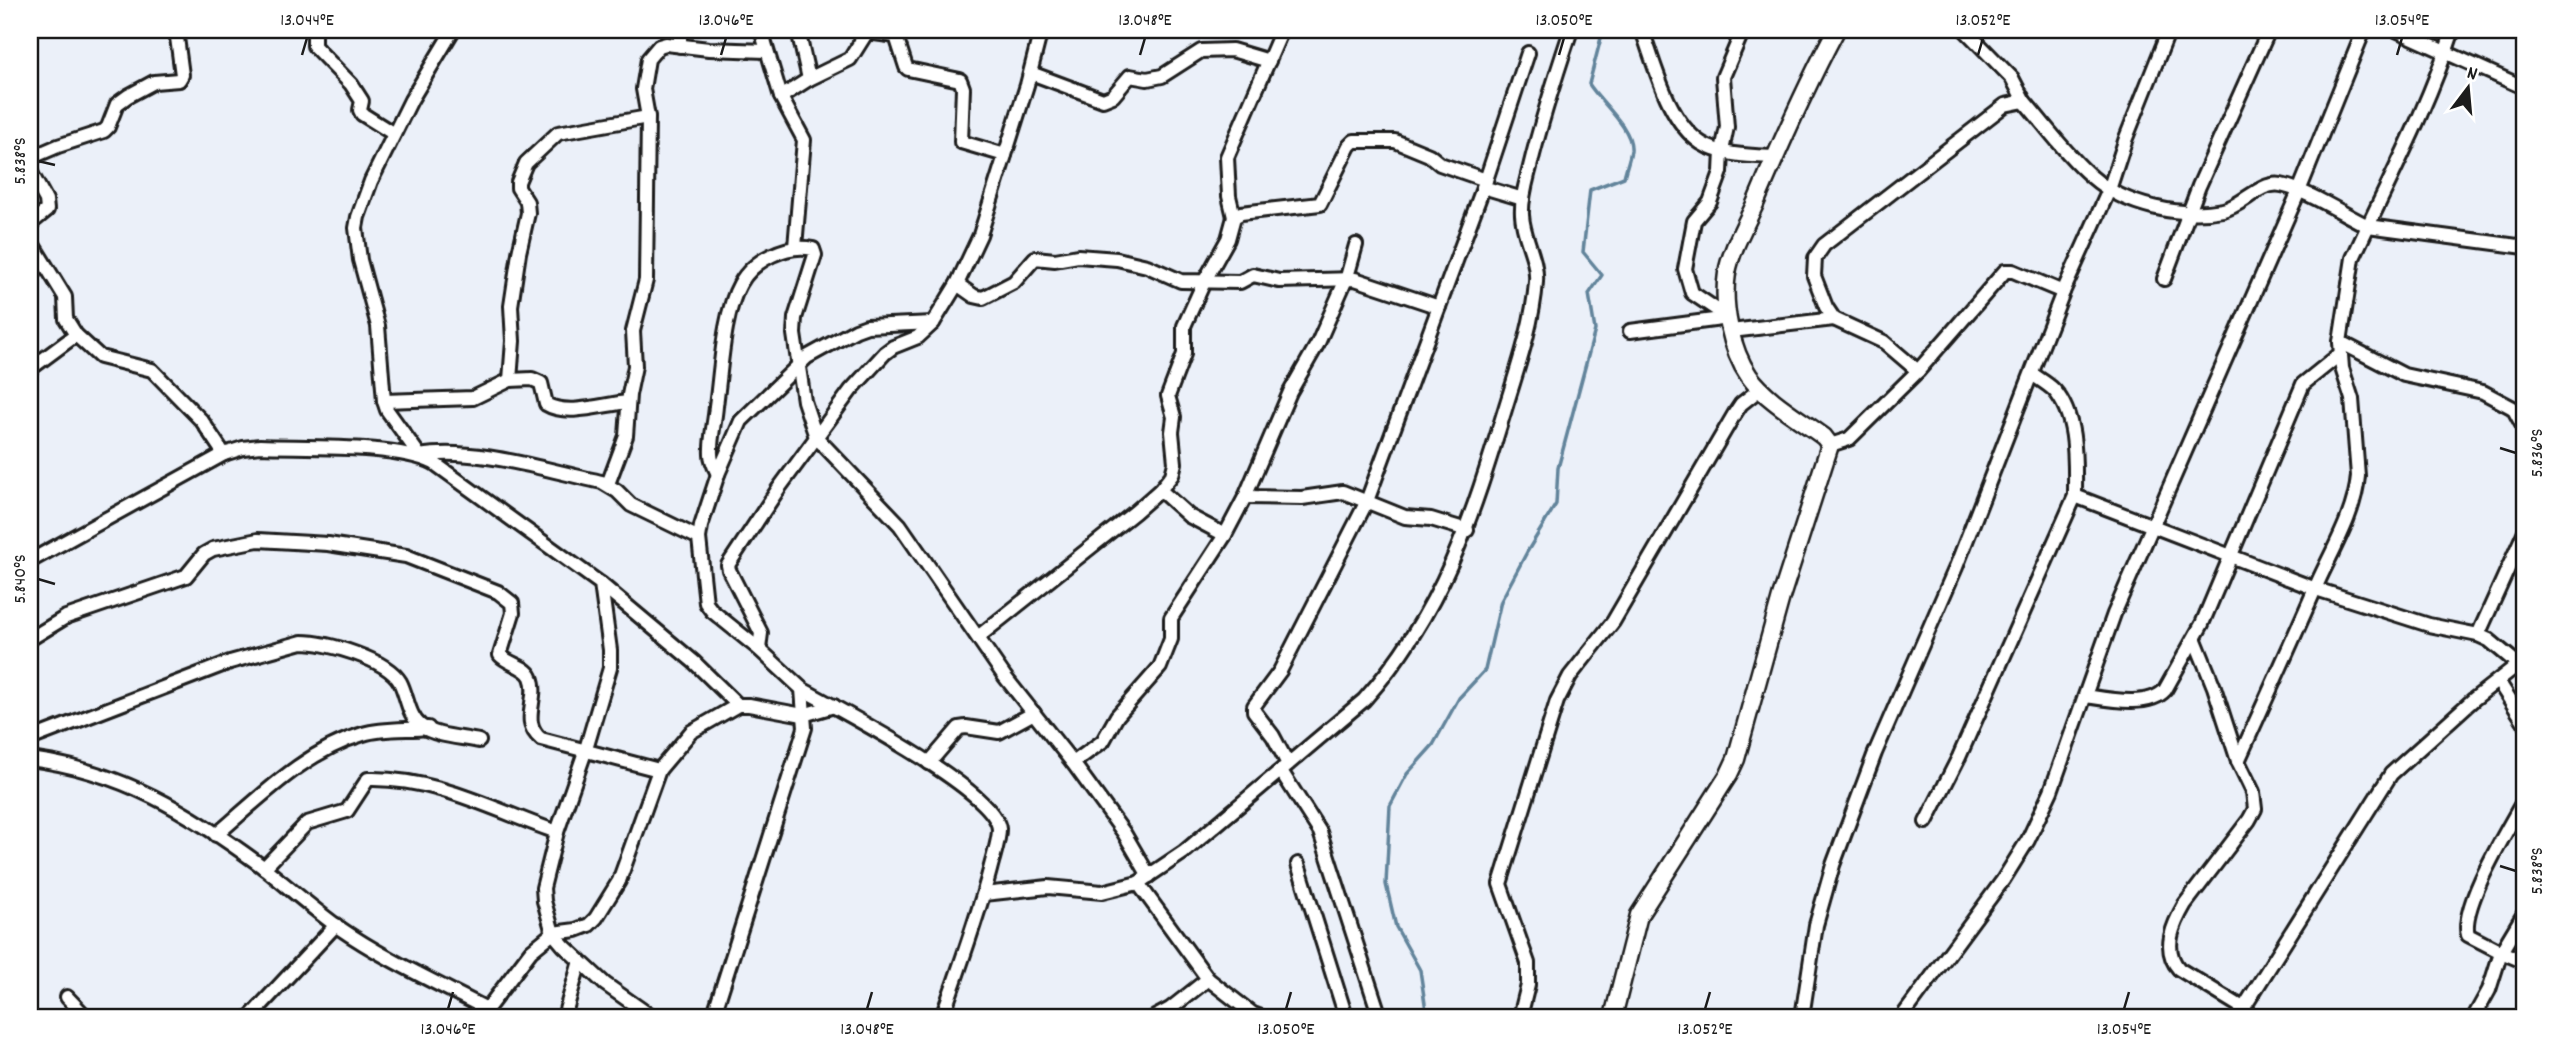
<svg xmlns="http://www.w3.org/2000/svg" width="2555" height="1047" font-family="Dekko,sans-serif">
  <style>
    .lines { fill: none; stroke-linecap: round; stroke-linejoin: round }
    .stream { stroke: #62849b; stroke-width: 3.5 }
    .minor-casing { stroke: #1c1c1c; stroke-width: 18 }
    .tertiary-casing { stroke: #1c1c1c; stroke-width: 21 }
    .minor { stroke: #fff; stroke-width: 12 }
    .tertiary { stroke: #fff; stroke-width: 16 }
    .ticks { fill: none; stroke: #1c1c1c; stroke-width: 2.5 }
    .neatline { fill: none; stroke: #1c1c1c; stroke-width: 2.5 }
    .ticks-label { font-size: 18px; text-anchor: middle; fill: #1c1c1c }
  </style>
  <rect width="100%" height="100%" fill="#ebf0f9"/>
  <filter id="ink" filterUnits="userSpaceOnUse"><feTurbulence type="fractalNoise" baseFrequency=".0143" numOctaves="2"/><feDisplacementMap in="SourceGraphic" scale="14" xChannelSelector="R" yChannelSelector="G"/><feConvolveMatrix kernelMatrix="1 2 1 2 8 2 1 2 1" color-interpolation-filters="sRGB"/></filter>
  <g filter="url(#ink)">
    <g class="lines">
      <path class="stream" d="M 1427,1017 L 1420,970 L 1396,927 L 1386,884 L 1390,806 L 1407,774 L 1433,745 L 1459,698 L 1485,670 L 1501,601 L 1527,552 L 1556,504 L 1558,468 L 1595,330 L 1589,294 L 1602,275 L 1583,252 L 1590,190 L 1624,177 C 1626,168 1630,158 1631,150 C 1633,128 1600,102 1589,84 L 1603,30"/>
      <defs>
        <g id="minor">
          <polyline points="314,30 314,46 351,84 362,101 360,110 362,114 394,134"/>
          <path d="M 453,30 L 411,100 L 371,181 L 358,217 L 356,228 L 360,260 L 378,326 L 384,401 L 387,410 L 420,456 C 473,446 549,471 602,482 L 617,491 L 631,505 L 699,538"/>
          <polyline points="761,30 781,97 804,140 795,247"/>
          <polyline points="798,30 809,79 850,59 867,32 896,36 906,67 908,69 960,80 963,88 961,142 1005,155"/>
          <path d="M 1642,30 C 1655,66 1668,121 1701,143 C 1721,156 1753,156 1775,157"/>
          <polyline points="1965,30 2012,78 2024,101"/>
          <polyline points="2396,30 2525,88"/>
          <path d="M 2453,30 C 2431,98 2399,161 2368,226 L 2525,247"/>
          <polyline points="680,46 680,30"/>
          <polyline points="1031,73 1103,100 1113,96 1130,76 1147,79 1162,76 1201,51 1232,50 1269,61"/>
          <polyline points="781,97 809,79"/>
          <polyline points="30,158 58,146 104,131 108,127 117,104 128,96 154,82 179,80 182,75 176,30"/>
          <polyline points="30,171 46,200 47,210 30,224"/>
          <polyline points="1483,187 1523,199"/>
          <polyline points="1234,217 1229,196 1227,157 1282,30"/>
          <polyline points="30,240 65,297 66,319 76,335 100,357 152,370 202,421 224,454"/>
          <polyline points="2164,279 2199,186 2269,30"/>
          <polyline points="957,284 974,296 983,298 1014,282 1035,258 1055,260 1078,256 1117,259 1147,266 1181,281 1240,282 1253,275 1279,281 1355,279 1439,307"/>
          <polyline points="1729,318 1692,293 1685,269 1694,221 1710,202 1721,172 1722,151 1727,127 1723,77 1743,30"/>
          <polyline points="1630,331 1729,318"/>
          <polyline points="1731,331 1834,319"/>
          <polyline points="2340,342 2404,375 2483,392 2513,408 2525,430"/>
          <polyline points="30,369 76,335"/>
          <path d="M 1918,371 L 1884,342 L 1834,319 L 1826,307 L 1814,276 L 1815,258 L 1824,245 L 2005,105 L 2024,101 C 2045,125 2068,157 2092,177 C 2125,206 2181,218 2223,210 C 2243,206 2260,181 2281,185 C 2307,190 2343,214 2368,226 L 2353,258 L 2340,342 L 2342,368 L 2352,399 L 2358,476 C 2355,513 2333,549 2318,582 C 2292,642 2265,701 2238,761"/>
          <path d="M 2032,374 C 2039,379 2048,384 2054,390 C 2078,417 2075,462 2075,496 L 2316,589 L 2429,625 L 2478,635 L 2489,640 L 2519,665"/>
          <polyline points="510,380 513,341 511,306 519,253 528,213 527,202 518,188 518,182 526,163 558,133 648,117"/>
          <path d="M 384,401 L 473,398 L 510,380 L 532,379 L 541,383 L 546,404 C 567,417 605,404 628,402"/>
          <polyline points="1830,445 1849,439 1918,371 2005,271 2013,271 2063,292 2109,190 2126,138 2169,30"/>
          <path d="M 718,474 C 715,468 711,461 711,454 C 710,439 715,421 716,406 C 721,371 723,314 740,284 C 753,260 787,243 813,249 L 815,255 L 795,318 L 794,334 L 804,401 L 816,437 L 900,525 L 1005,677 L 1073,763 L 1124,833 L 1149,876"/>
          <polyline points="608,484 626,436 629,395 635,366 633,331 646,280 648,117 643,89 648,59 659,46 666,44 709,49 766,51"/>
          <polyline points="1160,490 1189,516 1225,535"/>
          <polyline points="1245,497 1302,498 1343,492 1405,517 1431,519 1467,530"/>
          <path d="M 30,561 L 224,454 L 243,448 L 260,446 C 305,448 397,444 434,463 L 601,584 L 610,650 L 610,668 L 586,749 L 557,832 L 543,888 L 544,901 L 553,933 L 564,946 L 605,984 L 652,1017"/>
          <polyline points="601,584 694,662 738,705"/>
          <polyline points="2478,635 2525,531"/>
          <polyline points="978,637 1135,512 1160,490 1172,475 1175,463 1172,432 1174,417 1168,396 1184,354 1184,326 1204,282 1228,239 1234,217 1241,213 1320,204 1349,146 1354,141 1395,141 1429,155 1440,164 1486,180"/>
          <path d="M 30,639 L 66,617 L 186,576 L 204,554 L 213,549 L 258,540 L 328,544 L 406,556 L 498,592 L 512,603 L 513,613 L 500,655 C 508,664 526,666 531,677 C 540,698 519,721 541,739 L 659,770"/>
          <path d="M 2195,640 L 2214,687 L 2238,761 L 2253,792 L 2255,809 L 2249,820 L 2185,904 C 2174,923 2161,949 2179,969 L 2243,1008"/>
          <polyline points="759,649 761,633 729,570 728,565 779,488 851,390 885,353 893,347 918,337 933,323"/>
          <polyline points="2498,681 2525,723"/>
          <path d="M 802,689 C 837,709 996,790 999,829 C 999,842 993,857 990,870 C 977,920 959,969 942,1017"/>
          <path d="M 2086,696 C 2107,699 2149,708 2165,690 L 2202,624 L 2303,384 L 2339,355"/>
          <path d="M 30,739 L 230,662 L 302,642 C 326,642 387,659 400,682 C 407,695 408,716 421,726 C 435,736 461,737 479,741"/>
          <path d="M 30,759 C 122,771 189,812 263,867 C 288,887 312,908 338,927 C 384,959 437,983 487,1009"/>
          <polyline points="929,763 959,728 966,727 999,732 1034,713"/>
          <polyline points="1073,763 1103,741 1117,716 1160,667 1171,639 1171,618 1225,535 1245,497 1290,392 1318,343 1347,277 1356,245"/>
          <polyline points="1288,764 1273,736 1254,711 1254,706 1280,671 1367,501 1486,180 1528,53"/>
          <polyline points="1281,771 1320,832 1380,1017"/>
          <polyline points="1926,822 1959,757 2075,496"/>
          <path d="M 216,835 C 261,797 305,751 363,734 C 383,728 407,730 428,728"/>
          <polyline points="1298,864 1346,1017"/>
          <path d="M 264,868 L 307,823 L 347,811 L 368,779 C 435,777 496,811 557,832"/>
          <polyline points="1138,883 1208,979 1170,1009 1155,1017"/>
          <path d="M 984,894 L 1048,887 L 1102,892 L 1138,883 L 1184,852 L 1364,700 C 1443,612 1472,517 1506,406 C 1518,367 1533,323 1536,282 C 1538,259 1523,238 1522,215 C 1521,199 1526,183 1530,167 C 1541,121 1556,75 1571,30"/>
          <polyline points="2525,912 2501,952 2525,962"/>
          <polyline points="1208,979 1253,1014 1261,1017"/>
          <polyline points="67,997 86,1017"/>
          <polyline points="250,1017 336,925"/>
          <polyline points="481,1017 531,951 553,933 576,930 589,925 596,918 619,881 659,770 691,732 738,705 749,705 803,715 834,706"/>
          <polyline points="564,1017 580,961"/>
          <polyline points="713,1017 805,728 802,689 759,649 712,611 706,603 699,538 701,526 718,474 741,421 807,357 856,330 867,326 933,323 957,284 980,235 1027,85 1041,30"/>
          <polyline points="1520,1017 1528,985 1528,963 1500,884 1557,701 1570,676 1613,622 1735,413 1741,404 1760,389"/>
          <polyline points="1802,1017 1816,925 1833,865 1875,753 1956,567 2063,292"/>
          <polyline points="1902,1017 2003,880 2028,840 2051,791 2114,614 2299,191 2364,30"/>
          <polyline points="2238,1017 2391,774 2474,699 2525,659"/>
          <path d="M 2474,1017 L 2489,990 L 2501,952 L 2468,935 C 2459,907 2510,826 2525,798"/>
        </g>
        <path id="tertiary" d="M 1613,1017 L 1639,915 L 1729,774 L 1736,759 L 1781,597 L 1830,445 L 1824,437 C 1800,419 1767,401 1749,376 C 1731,350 1722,305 1727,273 C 1731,250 1745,226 1755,204 C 1780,145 1806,86 1836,30"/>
      </defs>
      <use href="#minor" class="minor-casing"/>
      <use href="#tertiary" class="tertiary-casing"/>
      <use href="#minor" class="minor"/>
      <use href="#tertiary" class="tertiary"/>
    </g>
  </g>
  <path class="ticks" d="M 302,55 L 307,38M 721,55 L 726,38M 1140,55 L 1145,38M 1559,55 L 1564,38M 1978,55 L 1983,38M 2397,55 L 2402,38M 38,161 L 55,165M 2500,448 L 2516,453M 38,579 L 55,584M 2500,866 L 2516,871M 448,1009 L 453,992M 867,1009 L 872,992M 1286,1009 L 1291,992M 1705,1009 L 1710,992M 2124,1009 L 2129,992"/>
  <rect width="2555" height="1047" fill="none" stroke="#fff" stroke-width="77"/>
  <g transform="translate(2468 88) rotate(16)" stroke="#ffffff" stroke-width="5" paint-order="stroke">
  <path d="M0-5L12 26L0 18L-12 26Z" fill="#1c1c1c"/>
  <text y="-10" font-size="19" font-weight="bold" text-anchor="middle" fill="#1c1c1c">N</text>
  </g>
  <rect x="38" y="38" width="2478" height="971" class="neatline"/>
  <g class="ticks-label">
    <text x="307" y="25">13.044°E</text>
    <text x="726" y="25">13.046°E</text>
    <text x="1145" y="25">13.048°E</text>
    <text x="1564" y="25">13.050°E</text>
    <text x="1983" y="25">13.052°E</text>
    <text x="2402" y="25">13.054°E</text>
    <text transform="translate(19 161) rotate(-90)" y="6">5.838°S</text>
    <text transform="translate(2536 453) rotate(-90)" y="6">5.836°S</text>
    <text transform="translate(19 579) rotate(-90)" y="6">5.840°S</text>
    <text transform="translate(2536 871) rotate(-90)" y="6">5.838°S</text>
    <text x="448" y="1034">13.046°E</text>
    <text x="867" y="1034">13.048°E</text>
    <text x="1286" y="1034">13.050°E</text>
    <text x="1705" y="1034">13.052°E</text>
    <text x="2124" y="1034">13.054°E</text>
  </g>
</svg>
